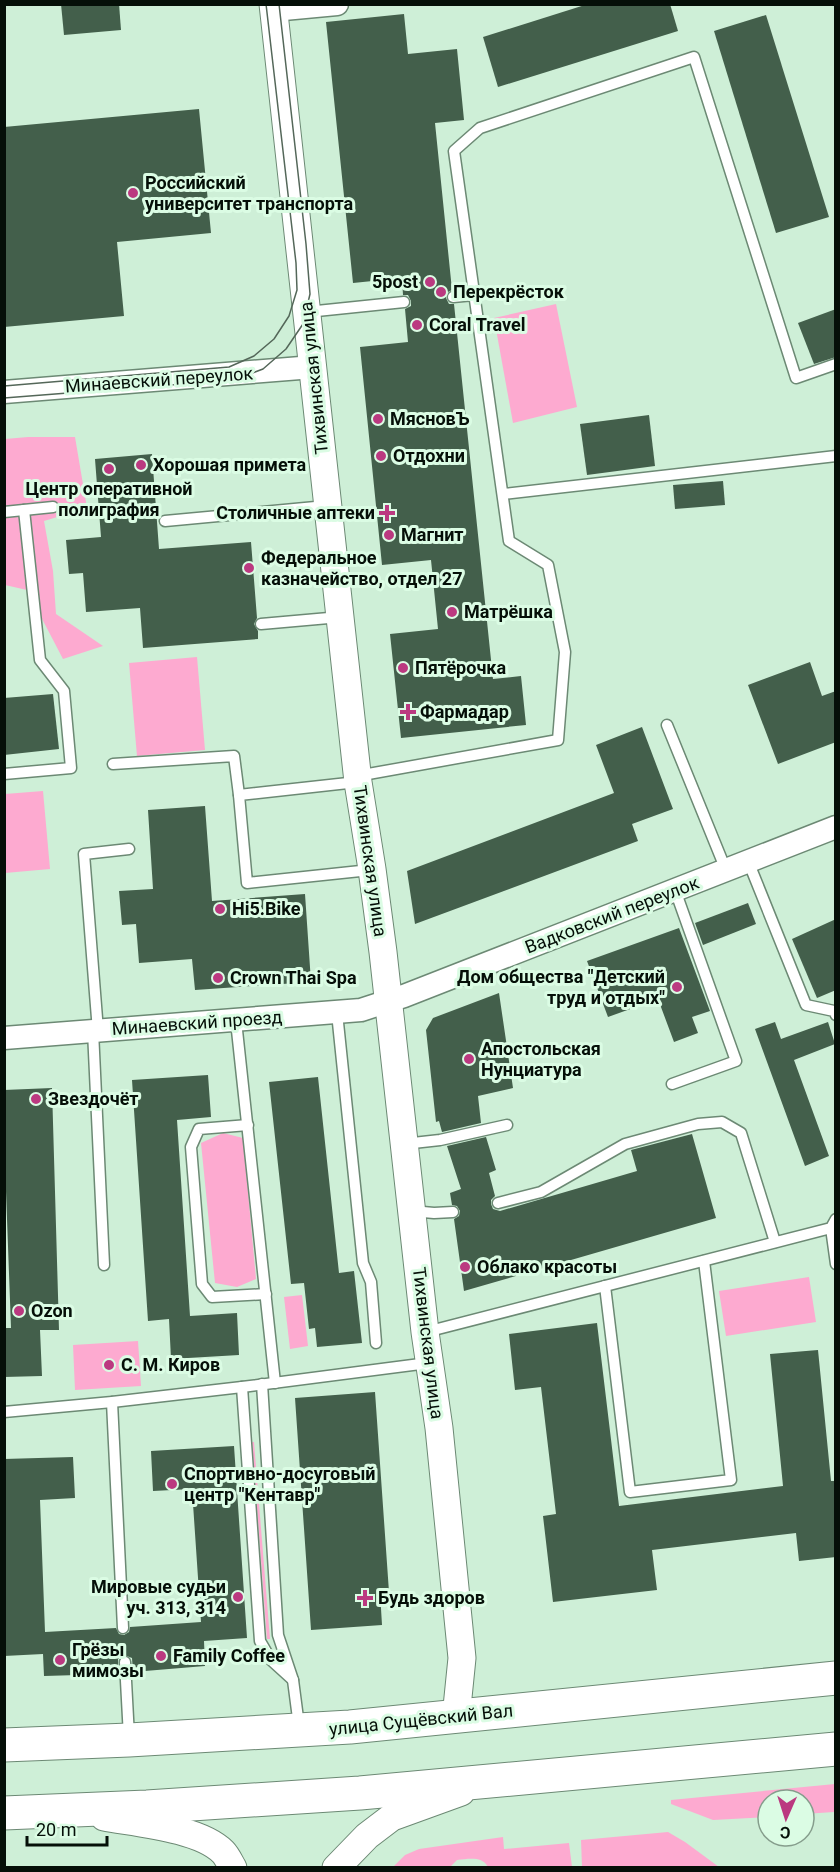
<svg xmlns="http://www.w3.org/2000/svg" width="840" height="1872" font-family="Roboto,sans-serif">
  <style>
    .green { fill: #fdaad0 }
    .building { fill: #435f4b }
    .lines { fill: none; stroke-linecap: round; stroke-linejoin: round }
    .service-casing { stroke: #6c8974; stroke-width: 13 }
    .minor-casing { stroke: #6c8974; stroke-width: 25 }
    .tertiary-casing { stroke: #6c8974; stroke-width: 29 }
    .primary-casing { stroke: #6c8974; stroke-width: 35 }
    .service { stroke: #fff; stroke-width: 10 }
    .minor { stroke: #fff; stroke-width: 22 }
    .tertiary { stroke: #fff; stroke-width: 27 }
    .primary { stroke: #fff; stroke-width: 33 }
    .tram { stroke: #546759; stroke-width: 1.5 }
    .poi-dot { fill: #bb3980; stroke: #dbfce4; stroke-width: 2 }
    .labels { text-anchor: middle; stroke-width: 6; stroke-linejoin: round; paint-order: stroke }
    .poi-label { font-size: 18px; font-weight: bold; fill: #050f08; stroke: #dbfce4; text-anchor: start }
    .street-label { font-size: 18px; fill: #050f08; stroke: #dbfce4 }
  </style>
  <rect width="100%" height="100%" fill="#ceefd7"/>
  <g class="green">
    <polygon points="556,304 577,407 513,423 494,318"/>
    <polygon points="28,437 75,437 87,508 44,521 53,571 56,614 103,646 63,659 27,590 5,585 5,439"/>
    <polygon points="197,657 205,750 137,756 129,663"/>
    <polygon points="43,791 50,869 5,873 5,794"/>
    <polygon points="223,1133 243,1138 256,1279 237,1287 215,1283 201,1143"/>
    <polygon points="809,1277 816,1322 726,1336 719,1291"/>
    <polygon points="302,1295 308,1346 290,1349 284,1297"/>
    <polygon points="138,1341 141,1386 75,1390 73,1345"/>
    <polygon points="252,1442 254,1442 270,1639 267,1639"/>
    <polygon points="835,1784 834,1812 804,1814 804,1800 768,1800 768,1817 713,1820 671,1804 671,1800"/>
    <polygon points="668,1832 685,1842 719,1867 582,1867 581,1840"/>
    <path d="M 503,1837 L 504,1849 L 569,1843 L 572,1867 L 488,1867 C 482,1856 469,1859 457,1860 L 450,1867 L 393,1867 L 405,1855 L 419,1849 Z"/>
  </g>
  <g class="building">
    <polygon points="61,4 119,4 121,30 64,35"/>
    <polygon points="588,4 670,4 678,31 498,87 483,37"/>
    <polygon points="404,14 408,54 457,49 464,120 435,123 452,290 446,293 446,298 449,304 454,304 493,679 521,676 526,725 401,738 390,634 438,629 431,560 382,565 360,347 408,342 405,309 411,306 411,301 408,295 403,295 402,278 353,283 326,22"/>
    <polygon points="766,15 829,217 776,233 714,31"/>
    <polygon points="199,109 211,233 117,242 124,316 4,327 4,127"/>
    <polygon points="836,309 836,357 814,364 798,323"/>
    <polygon points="649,415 655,466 587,475 580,424"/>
    <polygon points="152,454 159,549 251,542 257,618 254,624 258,631 258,639 143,648 140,608 86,612 83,573 69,574 66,540 101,537 95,459"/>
    <polygon points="723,481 725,505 675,509 673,485"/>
    <polygon points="810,662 822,696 836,691 836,742 778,764 748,685"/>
    <polygon points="53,694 59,749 4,755 4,698"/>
    <polygon points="642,727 673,809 632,824 638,841 415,924 407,871 614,793 596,745"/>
    <polygon points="205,806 212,901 305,894 311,982 195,990 192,959 139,963 136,924 122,925 119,891 153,889 148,810"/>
    <polygon points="748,903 756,924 703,945 695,923"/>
    <polygon points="836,919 836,990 817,998 792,939"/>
    <polygon points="679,928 710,1011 692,1017 698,1033 674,1042 658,999 608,1017 587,961"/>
    <polygon points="499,993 513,1088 478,1096 481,1123 442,1132 439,1121 436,1122 426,1030 433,1018"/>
    <polygon points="775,1022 781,1039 828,1022 835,1044 794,1060 829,1156 805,1166 755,1029"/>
    <polygon points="208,1075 211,1117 177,1120 190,1316 237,1313 239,1355 171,1359 169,1319 148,1321 132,1080"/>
    <polygon points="318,1077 339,1273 354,1271 362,1343 317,1347 315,1328 309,1329 304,1283 291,1284 269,1082"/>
    <polygon points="52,1088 59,1330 40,1330 42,1376 4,1377 4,1328 11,1328 4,1137 4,1090"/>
    <polygon points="692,1134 716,1218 464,1291 454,1219 459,1216 460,1211 457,1206 452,1205 450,1193 461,1189 447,1146 486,1137 496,1170 489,1173 495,1196 491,1200 491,1204 493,1209 500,1211 637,1171 631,1150"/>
    <polygon points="597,1323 619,1506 783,1486 770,1354 818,1350 831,1481 836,1481 836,1557 799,1561 796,1533 652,1550 657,1590 553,1602 543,1516 556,1514 541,1387 515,1390 509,1334"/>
    <polygon points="375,1392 389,1592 380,1592 382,1625 311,1630 295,1398"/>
    <polygon points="234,1446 247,1638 204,1641 205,1666 133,1672 132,1658 124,1655 118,1659 118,1673 112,1674 44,1676 43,1654 4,1656 4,1459 73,1457 75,1498 40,1500 45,1632 116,1628 119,1634 124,1635 129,1632 130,1627 201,1622 192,1489 153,1491 151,1451"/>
  </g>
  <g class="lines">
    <defs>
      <g id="service">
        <polyline points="453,297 474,295"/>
        <polyline points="307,312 404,302"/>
        <polyline points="503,494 836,456"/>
        <polyline points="4,512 53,507"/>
        <polyline points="165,521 326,506"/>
        <polyline points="261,624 340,617"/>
        <polyline points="667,725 726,870"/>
        <polyline points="113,764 234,756 239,795"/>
        <polyline points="4,774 71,768 64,691 40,660 24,510"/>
        <polyline points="357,776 558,740 565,652 548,565 509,541 454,151 480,128 694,57 796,378 836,364"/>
        <polyline points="357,782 239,795 247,883 370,870"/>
        <polyline points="748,861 806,1005 834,1011 836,1015"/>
        <polyline points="337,1013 363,1263 371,1282 376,1343"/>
        <polyline points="236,1021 275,1383"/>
        <polyline points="93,1031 104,1265"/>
        <polyline points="98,1031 84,854 129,849"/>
        <polyline points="672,1084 736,1061 675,890"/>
        <polyline points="248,1125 199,1129 191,1147 202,1284 212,1297 266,1294"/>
        <polyline points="404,1144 440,1140 507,1125"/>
        <polyline points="498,1203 541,1192 625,1144 698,1124 722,1122 741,1133 775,1242"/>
        <polyline points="412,1211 434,1213 453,1212"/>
        <polyline points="831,1228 836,1264"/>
        <polyline points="605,1286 630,1492 731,1480 704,1261"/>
        <polyline points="426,1332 831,1228 836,1219"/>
        <polyline points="262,1384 278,1635 293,1680 299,1726"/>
        <polyline points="112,1402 123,1628"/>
        <polyline points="4,1412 112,1402 242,1387"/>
        <polyline points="125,1662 129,1737"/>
        <polyline points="293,1680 271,1660 260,1641 242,1387 428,1363"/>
      </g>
      <g id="minor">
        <polyline points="273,10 337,4"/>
        <polyline points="4,392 313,367"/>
        <polyline points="4,1038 361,1010 404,996 836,827"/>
      </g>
      <g id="tertiary">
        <polyline points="273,4 358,782 372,869 383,952 425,1332 439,1428 462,1658 456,1717"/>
        <path d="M 104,1817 C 136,1823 199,1828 223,1852 C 227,1856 230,1863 233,1868"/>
        <polyline points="336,1868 367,1836 392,1817 461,1792"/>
      </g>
      <g id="primary">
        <polyline points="4,1745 129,1740 350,1727 836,1678"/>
        <polyline points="4,1813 147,1807 360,1793 836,1749"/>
      </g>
    </defs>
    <use href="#service" class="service-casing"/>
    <use href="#minor" class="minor-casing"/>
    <use href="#tertiary" class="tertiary-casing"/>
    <use href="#primary" class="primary-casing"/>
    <use href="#service" class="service"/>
    <use href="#minor" class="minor"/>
    <use href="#tertiary" class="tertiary"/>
    <use href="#primary" class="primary"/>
    <g class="tram">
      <polyline points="4,386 229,367 254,356 274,339 289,316 297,290 296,263 266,4"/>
      <polyline points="4,398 234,380 263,369 286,349 303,324 310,294 306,244 279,4"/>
    </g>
  </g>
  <g class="poi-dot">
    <circle cx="133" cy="193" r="6"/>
    <circle cx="430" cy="282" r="6"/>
    <circle cx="441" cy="292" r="6"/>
    <circle cx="417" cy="325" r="6"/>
    <circle cx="378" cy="419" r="6"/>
    <circle cx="381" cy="456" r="6"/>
    <circle cx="141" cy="465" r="6"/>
    <circle cx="109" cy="469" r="6"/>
    <path d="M384 504h6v6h6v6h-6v6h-6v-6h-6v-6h6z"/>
    <circle cx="389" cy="535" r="6"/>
    <circle cx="249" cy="568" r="6"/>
    <circle cx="452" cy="612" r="6"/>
    <circle cx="403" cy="668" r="6"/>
    <path d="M405 703h6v6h6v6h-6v6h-6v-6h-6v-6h6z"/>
    <circle cx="220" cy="909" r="6"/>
    <circle cx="218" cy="978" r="6"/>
    <circle cx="677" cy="987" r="6"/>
    <circle cx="469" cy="1059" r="6"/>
    <circle cx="36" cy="1099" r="6"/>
    <circle cx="465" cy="1267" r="6"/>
    <circle cx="19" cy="1311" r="6"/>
    <circle cx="109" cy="1365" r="6"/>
    <circle cx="172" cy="1484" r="6"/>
    <circle cx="238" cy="1597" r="6"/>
    <path d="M362 1589h6v6h6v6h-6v6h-6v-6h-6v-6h6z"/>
    <circle cx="161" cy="1656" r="6"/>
    <circle cx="60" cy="1660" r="6"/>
  </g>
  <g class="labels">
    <g class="poi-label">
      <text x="145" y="189">Российский<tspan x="145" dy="21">университет транспорта</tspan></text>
      <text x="418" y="288" text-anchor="end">5post</text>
      <text x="453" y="298">Перекрёсток</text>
      <text x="429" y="331">Coral Travel</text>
      <text x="390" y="425">МясновЪ</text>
      <text x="393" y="462">Отдохни</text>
      <text x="153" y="471">Хорошая примета</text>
      <text x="109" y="495" text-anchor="middle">Центр оперативной<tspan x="109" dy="21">полиграфия</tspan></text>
      <text x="375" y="519" text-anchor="end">Столичные аптеки</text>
      <text x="401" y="541">Магнит</text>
      <text x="261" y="564">Федеральное<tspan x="261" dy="21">казначейство, отдел 27</tspan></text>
      <text x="464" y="618">Матрёшка</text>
      <text x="415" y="674">Пятёрочка</text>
      <text x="420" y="718">Фармадар</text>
      <text x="232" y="915">Hi5.Bike</text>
      <text x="665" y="983" text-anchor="end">Дом общества "Детский<tspan x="665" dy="21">труд и отдых"</tspan></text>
      <text x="230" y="984">Crown Thai Spa</text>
      <text x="481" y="1055">Апостольская<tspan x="481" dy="21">Нунциатура</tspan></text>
      <text x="48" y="1105">Звездочёт</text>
      <text x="477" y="1273">Облако красоты</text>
      <text x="31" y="1317">Ozon</text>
      <text x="121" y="1371">С. М. Киров</text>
      <text x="184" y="1480">Спортивно-досуговый<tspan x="184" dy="21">центр "Кентавр"</tspan></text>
      <text x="226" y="1593" text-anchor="end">Мировые судьи<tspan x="226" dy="21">уч. 313, 314</tspan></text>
      <text x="378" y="1604">Будь здоров</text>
      <text x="72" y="1656">Грёзы<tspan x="72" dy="21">мимозы</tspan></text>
      <text x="173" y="1662">Family Coffee</text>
    </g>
    <g class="street-label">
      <text transform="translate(314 378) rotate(-96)" y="6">Тихвинская улица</text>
      <text transform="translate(159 380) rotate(-4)" y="6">Минаевский переулок</text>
      <text transform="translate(370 861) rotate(82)" y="6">Тихвинская улица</text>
      <text transform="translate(612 915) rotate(-21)" y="6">Вадковский переулок</text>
      <text transform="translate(197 1023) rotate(-4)" y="6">Минаевский проезд</text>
      <text transform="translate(428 1343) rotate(83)" y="6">Тихвинская улица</text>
      <text transform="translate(421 1720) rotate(-6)" y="6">улица Сущёвский Вал</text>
    </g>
  </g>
  <rect width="840" height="1872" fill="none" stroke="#050f08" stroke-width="12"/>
  <g transform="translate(786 1818) rotate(183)"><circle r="28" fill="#dbfce4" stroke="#859d8c" stroke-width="1.5"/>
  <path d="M0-4.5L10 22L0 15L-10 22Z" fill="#bb3980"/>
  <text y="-9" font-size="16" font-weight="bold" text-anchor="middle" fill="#050f08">С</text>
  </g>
  <path d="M27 1836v9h80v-9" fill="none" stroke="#050f08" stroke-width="3"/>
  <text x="36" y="1836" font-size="18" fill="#050f08" stroke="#dbfce4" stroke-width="4.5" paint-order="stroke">20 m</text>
</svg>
